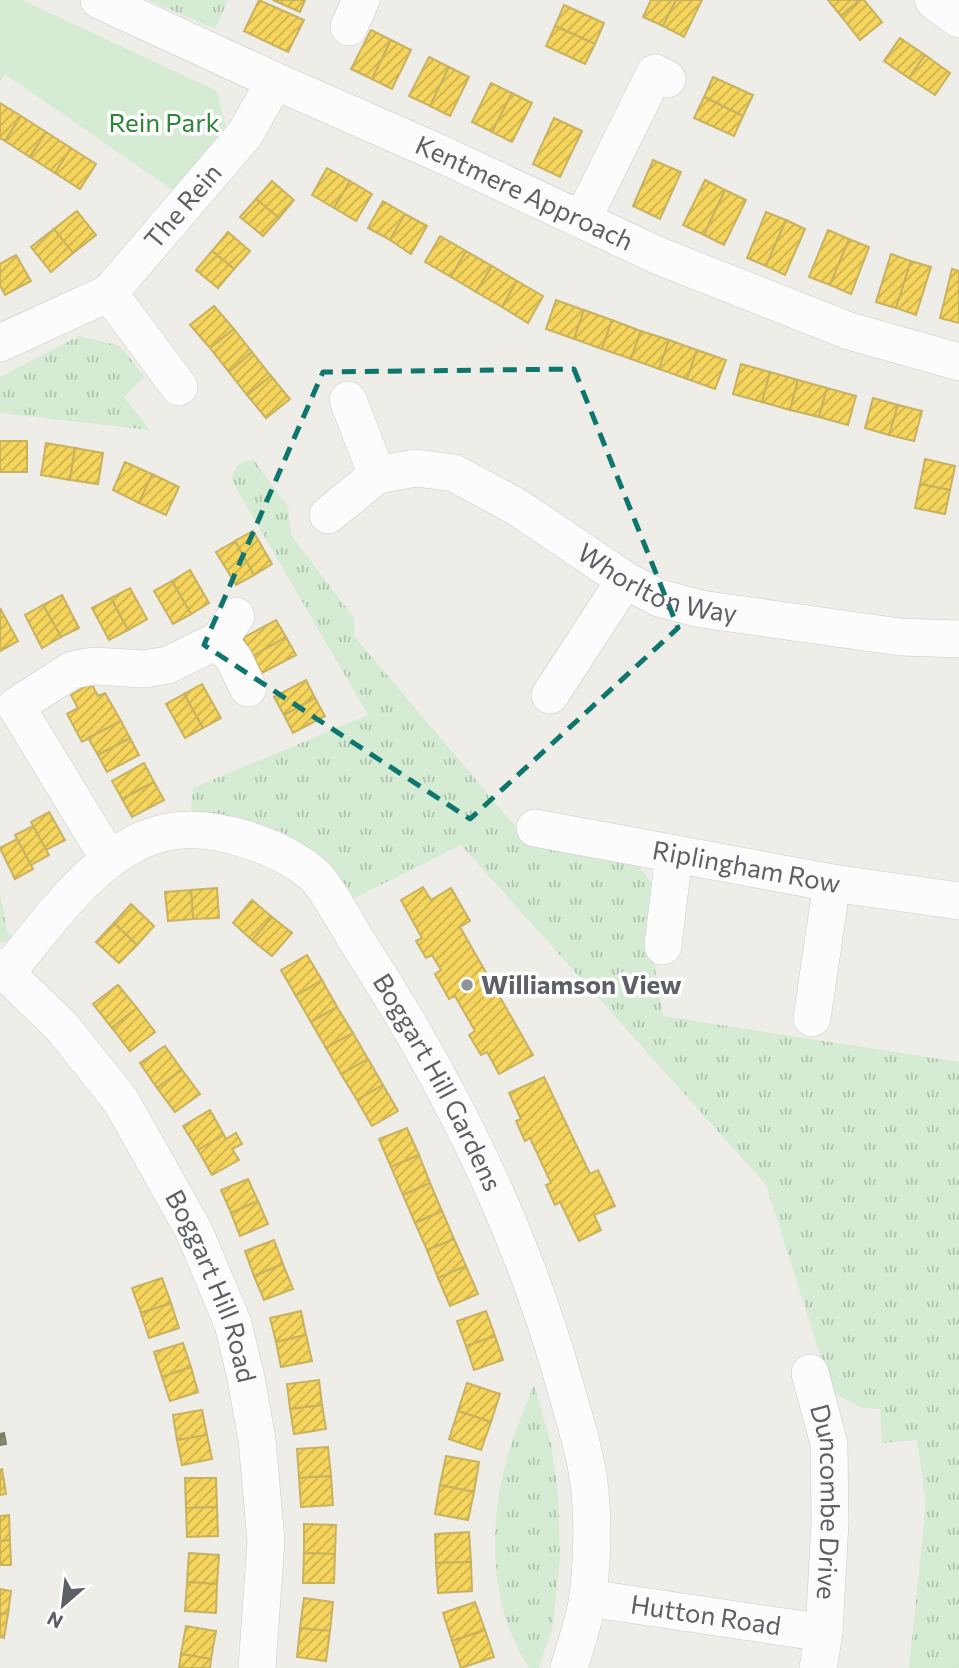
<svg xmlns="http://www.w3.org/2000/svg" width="959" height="1668" font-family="Commissioner,sans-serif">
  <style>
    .grass { fill: url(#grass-tufts) }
    .green { fill: #d5ebd4 }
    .homes { fill: url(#homes-hatch); stroke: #c8b25f; stroke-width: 2 }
    .industry { fill: url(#industry-hatch); stroke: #7e7f6c; stroke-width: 2 }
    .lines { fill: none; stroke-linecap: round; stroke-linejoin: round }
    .minor-casing { stroke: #cacac9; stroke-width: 38 }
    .minor { stroke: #fcfcfc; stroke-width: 37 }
    .marked { fill: none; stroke: #0f766e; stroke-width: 5; stroke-dasharray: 14 9; stroke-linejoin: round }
    .poi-dot { fill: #909294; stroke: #fff; stroke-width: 2.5 }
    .labels { text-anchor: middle; stroke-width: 7; stroke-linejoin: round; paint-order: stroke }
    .park-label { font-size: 26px; fill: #2d8638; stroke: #fff }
    .street-label { font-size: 26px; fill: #5d6167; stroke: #fff }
    .poi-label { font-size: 26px; font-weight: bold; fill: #5d6167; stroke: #fff; text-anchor: start }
  </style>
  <defs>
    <pattern id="grass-tufts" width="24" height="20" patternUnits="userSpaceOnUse" patternTransform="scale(1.75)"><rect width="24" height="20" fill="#d5ebd4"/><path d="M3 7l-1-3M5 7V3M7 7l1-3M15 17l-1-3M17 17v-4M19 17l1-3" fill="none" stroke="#b0c2b0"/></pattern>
    <pattern id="homes-hatch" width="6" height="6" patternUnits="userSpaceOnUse" patternTransform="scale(1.75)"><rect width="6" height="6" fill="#f6d55c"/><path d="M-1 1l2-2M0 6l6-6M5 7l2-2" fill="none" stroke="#cab050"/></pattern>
    <pattern id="industry-hatch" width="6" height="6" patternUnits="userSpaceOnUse" patternTransform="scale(1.75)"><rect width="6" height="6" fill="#8c8c6e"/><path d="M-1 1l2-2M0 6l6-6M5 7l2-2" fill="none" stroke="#70705a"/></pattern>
  </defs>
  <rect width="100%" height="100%" fill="#eeede8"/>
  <g class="grass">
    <polygon points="148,0 228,0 215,29"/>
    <polygon points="79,336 120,346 145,377 124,397 150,430 0,413 0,377"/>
    <path d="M 253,459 L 288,507 L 291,535 L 354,618 L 354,636 L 527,840 L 637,863 L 658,892 L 651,944 L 663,1016 L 959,1062 L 959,1668 L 909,1668 L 926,1503 L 917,1440 L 882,1443 L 880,1409 L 862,1408 L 832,1392 L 766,1185 L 461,845 L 352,899 C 307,829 268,823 191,811 L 193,788 L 368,715 L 231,479 L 237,465 Z"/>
    <polygon points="0,893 7,931 12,936 6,942 0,942"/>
    <path d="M 534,1384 L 551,1444 L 558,1493 L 560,1559 L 553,1625 L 539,1668 L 529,1668 C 492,1612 488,1535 504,1470 C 511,1441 523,1412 534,1384 Z"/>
  </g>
  <polygon class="green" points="0,0 22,0 217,91 226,127 177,193 5,74 0,81"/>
  <g class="homes">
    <polygon points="259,0 304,20 288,52 244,31"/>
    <polygon points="273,0 305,0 300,12"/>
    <polygon points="651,0 676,0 663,26 643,17"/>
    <polygon points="676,0 702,0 684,37 663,26"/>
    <polygon points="828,0 860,0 841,16"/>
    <polygon points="860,0 864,0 882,22 860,40 841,16"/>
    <polygon points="564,5 604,23 595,44 555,26"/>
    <polygon points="555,26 595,44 585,64 546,46"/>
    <polygon points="371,30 391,40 372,79 351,69"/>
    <polygon points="900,38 925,55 909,78 884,61"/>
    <polygon points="391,40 411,50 392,89 372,79"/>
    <polygon points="925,55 950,73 935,95 909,78"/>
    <polygon points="429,57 449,67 430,106 409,96"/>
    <polygon points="449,67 469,77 450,116 430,106"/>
    <polygon points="713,77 753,95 743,116 704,97"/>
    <polygon points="491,83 512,93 492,132 472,122"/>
    <polygon points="512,93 532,103 512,142 492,132"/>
    <polygon points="704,97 743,116 734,136 694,118"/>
    <polygon points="0,103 21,116 5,141 0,138"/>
    <polygon points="21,116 46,132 30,157 5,141"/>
    <polygon points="554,118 582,131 560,177 533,164"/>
    <polygon points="46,132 71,148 55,173 30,157"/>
    <polygon points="71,148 96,164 80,189 55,173"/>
    <polygon points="653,160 681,172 660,219 633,206"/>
    <polygon points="327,168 350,181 334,208 312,195"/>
    <polygon points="705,180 725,190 704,235 683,225"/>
    <polygon points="272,181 294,200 279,218 256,199"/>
    <polygon points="350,181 372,194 356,221 334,208"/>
    <polygon points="725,190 746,200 724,245 704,235"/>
    <polygon points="256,199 279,218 263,236 240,217"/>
    <polygon points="383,201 405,214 390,240 368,228"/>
    <polygon points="77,211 96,235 73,253 54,229"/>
    <polygon points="766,212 786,220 766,266 747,258"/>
    <polygon points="405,214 427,226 411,254 390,240"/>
    <polygon points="786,220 805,229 785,275 766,266"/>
    <polygon points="54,229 73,253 51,272 31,247"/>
    <polygon points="828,230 849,239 830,285 809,277"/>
    <polygon points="228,232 250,251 234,269 212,251"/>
    <polygon points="440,236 466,251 451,277 425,262"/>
    <polygon points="849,239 869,247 851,294 830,285"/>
    <polygon points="212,251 234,269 218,288 196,270"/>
    <polygon points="466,251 492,266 476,292 451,277"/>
    <polygon points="891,254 911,261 896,308 876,302"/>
    <polygon points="16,255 31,281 5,295 0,285 0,264"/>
    <polygon points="911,261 931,267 916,315 896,308"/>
    <polygon points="492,266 517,281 502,307 476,292"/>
    <polygon points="952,269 959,271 959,323 940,318"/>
    <polygon points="517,281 543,296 528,323 502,307"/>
    <polygon points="556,300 584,310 574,339 546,329"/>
    <polygon points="214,306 234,329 210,348 190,325"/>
    <polygon points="584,310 612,320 602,349 574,339"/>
    <polygon points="612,320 641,331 631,359 602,349"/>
    <polygon points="234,329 252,352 229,372 210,348"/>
    <polygon points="641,331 669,340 659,369 631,359"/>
    <polygon points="669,340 697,350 687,379 659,369"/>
    <polygon points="697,350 726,360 715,389 687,379"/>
    <polygon points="252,352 271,376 247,395 229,372"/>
    <polygon points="741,364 770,372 762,402 733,394"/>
    <polygon points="770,372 798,380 790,410 762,402"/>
    <polygon points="271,376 290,399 266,418 247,395"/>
    <polygon points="798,380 827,388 819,417 790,410"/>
    <polygon points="827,388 856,396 848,425 819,417"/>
    <polygon points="873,398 898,405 889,435 865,428"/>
    <polygon points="898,405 922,411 914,441 889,435"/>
    <rect x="0" y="441" width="27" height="31"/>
    <polygon points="46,443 75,448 70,480 41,475"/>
    <polygon points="75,448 103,453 98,484 70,480"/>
    <polygon points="925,459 955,466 950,490 920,484"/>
    <polygon points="125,462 152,474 139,503 113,490"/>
    <polygon points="152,474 179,487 166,515 139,503"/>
    <polygon points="920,484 950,490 945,514 915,508"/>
    <polygon points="253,531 272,564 254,575 235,541"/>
    <polygon points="235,541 254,575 236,585 216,552"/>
    <polygon points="190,570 209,603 191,614 172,581"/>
    <polygon points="172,581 191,614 173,624 154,591"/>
    <polygon points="130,588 147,619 128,630 111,598"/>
    <polygon points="62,595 79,628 61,637 43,605"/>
    <polygon points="111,598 128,630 109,640 92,608"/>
    <polygon points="43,605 61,637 42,648 25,615"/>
    <polygon points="0,608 18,641 0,651"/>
    <polygon points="276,620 286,637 253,656 243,638"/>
    <polygon points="286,637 296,655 262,673 253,656"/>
    <polygon points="306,680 315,698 284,715 274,697"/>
    <polygon points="91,683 98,696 105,693 121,721 82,742 67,714 78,708 71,695"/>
    <polygon points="202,684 221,718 203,728 184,694"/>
    <polygon points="184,694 203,728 185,738 166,704"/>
    <polygon points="315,698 325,716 293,733 284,715"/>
    <polygon points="121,721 130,738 98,755 88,738"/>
    <polygon points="130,738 139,755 107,772 98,755"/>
    <polygon points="144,763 154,782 122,799 112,781"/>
    <polygon points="154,782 164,800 132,817 122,799"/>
    <polygon points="49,812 65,840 46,850 31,822"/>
    <polygon points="33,826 49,855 31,865 15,835"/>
    <polygon points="17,839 33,869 15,879 0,848"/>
    <polygon points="423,887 431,900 451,888 470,921 460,927 533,1055 499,1074 487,1052 481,1055 469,1035 475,1031 455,996 449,999 435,974 441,970 432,955 426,958 416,941 422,938 401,900"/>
    <polygon points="217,888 219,918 193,919 191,890"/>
    <polygon points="191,890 193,919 168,921 165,892"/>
    <polygon points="252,900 272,917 252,940 233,923"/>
    <polygon points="131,904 154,926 137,945 114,923"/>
    <polygon points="272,917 292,933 272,956 252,940"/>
    <polygon points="114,923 137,945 119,963 96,942"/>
    <polygon points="307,955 322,980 296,996 281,970"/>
    <polygon points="322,980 337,1007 311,1022 296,996"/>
    <polygon points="118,985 137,1008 112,1028 93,1004"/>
    <polygon points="337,1007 353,1033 326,1048 311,1022"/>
    <polygon points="137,1008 155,1032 130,1051 112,1028"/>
    <polygon points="353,1033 368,1059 341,1074 326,1048"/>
    <polygon points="165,1046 182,1070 157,1088 140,1063"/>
    <polygon points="368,1059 383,1085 357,1100 341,1074"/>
    <polygon points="182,1070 200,1094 175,1112 157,1088"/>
    <polygon points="544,1077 590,1174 598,1170 615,1206 594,1215 601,1230 579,1241 560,1202 555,1205 546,1185 551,1183 530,1138 525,1141 516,1121 521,1119 509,1093"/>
    <polygon points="383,1085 398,1111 372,1126 357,1100"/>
    <polygon points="210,1110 224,1135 198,1150 183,1126"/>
    <polygon points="407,1128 419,1155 391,1167 379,1139"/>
    <polygon points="236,1133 242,1144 232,1149 239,1160 212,1175 198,1150 224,1135 226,1139"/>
    <polygon points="419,1155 430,1183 403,1195 391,1167"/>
    <polygon points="248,1179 258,1201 231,1213 221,1190"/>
    <polygon points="430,1183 442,1211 415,1223 403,1195"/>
    <polygon points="258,1201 268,1224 240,1236 231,1213"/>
    <polygon points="442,1211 454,1239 427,1250 415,1223"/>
    <polygon points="454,1239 466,1266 438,1278 427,1250"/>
    <polygon points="274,1240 283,1264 254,1276 245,1251"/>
    <polygon points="283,1264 293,1289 264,1300 254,1276"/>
    <polygon points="466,1266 478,1294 450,1306 438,1278"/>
    <polygon points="162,1278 171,1303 141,1313 132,1288"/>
    <polygon points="171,1303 179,1328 149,1338 141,1313"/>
    <polygon points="301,1311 306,1335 276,1342 270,1318"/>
    <polygon points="486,1311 495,1336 466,1346 457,1321"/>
    <polygon points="306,1335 312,1361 281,1367 276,1342"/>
    <polygon points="495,1336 503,1360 474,1370 466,1346"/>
    <polygon points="183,1343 191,1367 162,1377 154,1352"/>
    <polygon points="191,1367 198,1392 170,1401 162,1377"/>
    <polygon points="319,1380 322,1405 290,1409 287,1384"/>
    <polygon points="467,1383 500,1394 491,1422 458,1411"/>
    <polygon points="322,1405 326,1429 294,1434 290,1409"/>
    <polygon points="202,1410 207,1435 177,1440 173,1415"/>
    <polygon points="458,1411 491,1422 481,1450 449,1439"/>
    <polygon points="207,1435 212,1459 182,1465 177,1440"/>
    <polygon points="328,1447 331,1476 299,1478 297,1449"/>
    <polygon points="446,1456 479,1462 474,1492 440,1485"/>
    <polygon points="2,1469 6,1494 0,1495 0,1470"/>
    <polygon points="331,1476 333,1505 301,1507 299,1478"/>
    <polygon points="185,1478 216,1478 217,1507 186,1508"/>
    <polygon points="440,1485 474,1492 468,1520 435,1514"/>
    <polygon points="217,1507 218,1536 187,1537 186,1508"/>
    <polygon points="9,1515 10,1540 0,1541 0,1516"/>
    <polygon points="304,1524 336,1525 335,1554 304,1553"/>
    <polygon points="469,1532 471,1562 436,1563 435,1534"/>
    <polygon points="10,1540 11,1565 0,1565 0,1541"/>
    <polygon points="189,1553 219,1555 217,1584 187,1582"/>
    <polygon points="304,1553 335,1554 334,1583 303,1583"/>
    <polygon points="471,1562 472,1591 438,1593 436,1563"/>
    <polygon points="187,1582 217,1584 216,1613 185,1611"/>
    <polygon points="0,1589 11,1591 8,1614 0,1613"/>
    <polygon points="304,1598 333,1602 330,1631 300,1628"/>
    <polygon points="475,1602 485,1630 452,1641 443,1613"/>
    <polygon points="0,1613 8,1614 4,1638 0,1637"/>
    <polygon points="186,1626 216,1631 211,1659 181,1654"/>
    <polygon points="300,1628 330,1631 326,1661 297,1657"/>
    <polygon points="485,1630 494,1657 461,1668 452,1641"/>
    <polygon points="181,1654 211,1659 210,1668 179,1668"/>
  </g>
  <polygon class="industry" points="4,1433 6,1444 0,1445 0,1434"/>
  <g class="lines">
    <defs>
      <g id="minor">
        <path id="s1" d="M 99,0 L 275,81 L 441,154 L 659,256 L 849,331 L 959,362"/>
        <polyline points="933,0 959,19"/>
        <polyline points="349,27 361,0"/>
        <polyline points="582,220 655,73 667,79"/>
        <polyline points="109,293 179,387"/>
        <path id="s2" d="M 0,343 L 109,293 L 245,134 L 275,81"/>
        <path id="s3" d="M 377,475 L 416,468 L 454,473 L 517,507 L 625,580 L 659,598 L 701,609 L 900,637 L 959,639"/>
        <polyline points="328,515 377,475 348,400"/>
        <polyline points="236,616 219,640 234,659 248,688"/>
        <polyline points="550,695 625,580"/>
        <path id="s4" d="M 535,828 L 832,883 L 959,901"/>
        <polyline points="109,859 16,706 72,670 94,666 144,669 168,665 219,640"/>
        <polyline points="663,946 674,854"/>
        <path id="s5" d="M 0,967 L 62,1027 L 121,1101 L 194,1231 L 233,1324 L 246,1378 L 257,1440 L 266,1541 L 257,1668"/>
        <path id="s6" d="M 7,972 C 51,920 101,842 173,831 C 218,825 279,846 313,874 C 326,885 349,929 360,946 C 448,1081 520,1226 564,1382 C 574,1418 586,1454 590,1491 C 593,1524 592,1562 588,1596 C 585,1620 576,1644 569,1668"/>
        <polyline points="812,1018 832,883"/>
        <path id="s7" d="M 810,1373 L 829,1444 L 830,1522 L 824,1633 L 818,1668"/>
        <path id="s8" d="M 588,1598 L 824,1633"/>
      </g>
    </defs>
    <use href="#minor" class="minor-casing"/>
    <use href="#minor" class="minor"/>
  </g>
  <path class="marked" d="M 574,369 L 678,628 L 470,819 L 204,645 L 323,372 Z"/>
  <circle class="poi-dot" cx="467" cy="985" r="7"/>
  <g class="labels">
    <g class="park-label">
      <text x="164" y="132">Rein Park</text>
    </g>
    <g class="street-label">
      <text dy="9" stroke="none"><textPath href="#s1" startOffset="467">Kentmere Approach</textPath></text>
      <text dy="9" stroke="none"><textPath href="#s2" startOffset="234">The Rein</textPath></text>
      <text dy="9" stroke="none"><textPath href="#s3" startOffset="312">Whorlton Way</textPath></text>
      <text dy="9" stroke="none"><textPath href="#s4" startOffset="215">Riplingham Row</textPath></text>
      <text dy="9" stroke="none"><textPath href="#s6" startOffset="616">Boggart Hill Gardens</textPath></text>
      <text dy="9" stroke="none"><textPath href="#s5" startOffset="388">Boggart Hill Road</textPath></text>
      <text dy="9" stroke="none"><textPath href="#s7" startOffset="131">Duncombe Drive</textPath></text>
      <text dy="9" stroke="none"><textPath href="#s8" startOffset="119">Hutton Road</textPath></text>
    </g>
    <g class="poi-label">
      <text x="481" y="994">Williamson View</text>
    </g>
  </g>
  <g transform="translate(63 1605) rotate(208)" stroke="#ffffff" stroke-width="5" paint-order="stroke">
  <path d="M0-5L12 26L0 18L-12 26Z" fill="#5d6167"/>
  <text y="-10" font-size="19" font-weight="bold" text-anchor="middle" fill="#5d6167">N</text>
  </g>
</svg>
